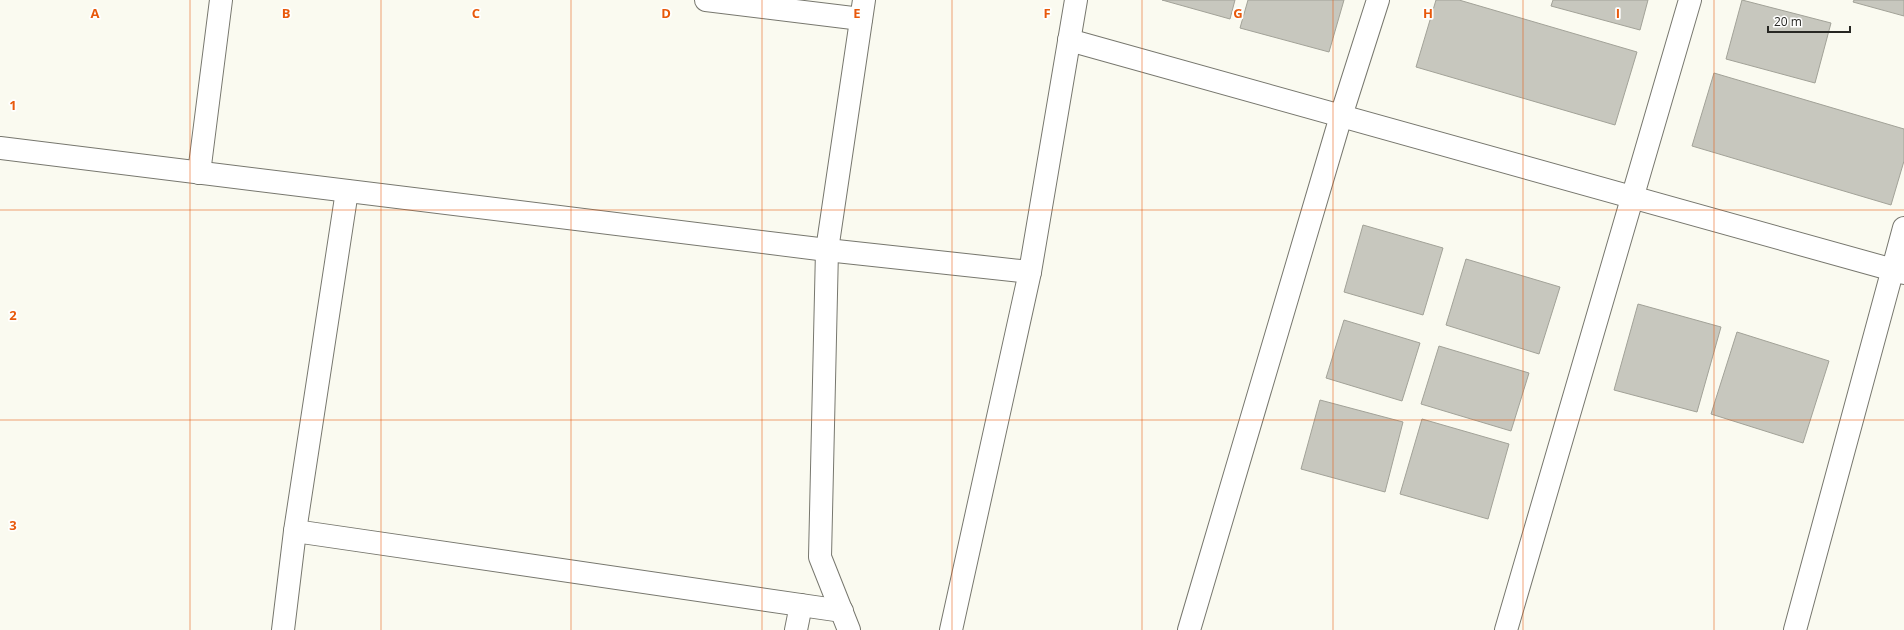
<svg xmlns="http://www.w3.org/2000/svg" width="1904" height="630" font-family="'Open Sans',sans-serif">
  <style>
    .building { fill: #c7c7be; stroke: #a2a298 }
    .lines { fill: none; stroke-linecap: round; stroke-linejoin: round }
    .street-casing { stroke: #77776e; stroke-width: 24 }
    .street { stroke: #fff; stroke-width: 22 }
    .grid { fill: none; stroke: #e8590c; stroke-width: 1; stroke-opacity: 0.55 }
    .grid-label { font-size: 13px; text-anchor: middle; font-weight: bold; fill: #e8590c; stroke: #fffffe; stroke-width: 3.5; stroke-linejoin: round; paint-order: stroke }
  </style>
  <rect width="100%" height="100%" fill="#fafaf0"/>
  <g class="building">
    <polygon points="1162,0 1235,0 1230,19"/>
    <polygon points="1248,0 1344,0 1329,52 1240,28"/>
    <polygon points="1436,0 1459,0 1637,52 1615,125 1416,67"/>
    <polygon points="1553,0 1648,0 1640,30 1551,6"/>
    <polygon points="1742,0 1831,23 1815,83 1726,59"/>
    <polygon points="1854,0 1904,0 1904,16 1853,2"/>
    <polygon points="1714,73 1904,129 1904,161 1891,205 1692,146"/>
    <polygon points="1363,225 1443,248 1423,315 1344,292"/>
    <polygon points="1466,259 1560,287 1539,354 1446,325"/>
    <polygon points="1638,304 1721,327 1697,412 1614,390"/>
    <polygon points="1344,320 1420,343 1402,401 1326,378"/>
    <polygon points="1737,332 1829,361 1803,443 1711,414"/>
    <polygon points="1439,346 1529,373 1511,431 1421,404"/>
    <polygon points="1320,400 1403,422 1385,492 1301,469"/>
    <polygon points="1422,419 1509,444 1488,519 1400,494"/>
  </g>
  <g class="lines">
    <defs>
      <g id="street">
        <polyline points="706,0 861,19"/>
        <polyline points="1069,40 1904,273"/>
        <polyline points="0,148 827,250 1030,272"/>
        <polyline points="199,173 221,0"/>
        <polyline points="295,531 842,611"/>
        <polyline points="283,630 295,531 347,191"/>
        <polyline points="796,630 801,605"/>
        <polyline points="849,630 820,557 827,250 864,0"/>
        <polyline points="951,630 1030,272 1076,0"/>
        <polyline points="1189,630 1341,116 1378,0"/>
        <polyline points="1506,630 1690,0"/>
        <polyline points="1795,630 1904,228"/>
      </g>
    </defs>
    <use href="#street" class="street-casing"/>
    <use href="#street" class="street"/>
  </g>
  <path class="grid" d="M 190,0 L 190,630M 381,0 L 381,630M 571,0 L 571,630M 762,0 L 762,630M 952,0 L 952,630M 1142,0 L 1142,630M 1333,0 L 1333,630M 1523,0 L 1523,630M 1714,0 L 1714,630M 0,210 L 1904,210M 0,420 L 1904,420"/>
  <g class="grid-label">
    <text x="95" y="18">A</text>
    <text x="286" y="18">B</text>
    <text x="476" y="18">C</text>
    <text x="666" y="18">D</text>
    <text x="857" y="18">E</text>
    <text x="1047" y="18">F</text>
    <text x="1238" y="18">G</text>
    <text x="1428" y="18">H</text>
    <text x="1618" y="18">I</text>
    <text x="13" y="110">1</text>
    <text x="13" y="320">2</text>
    <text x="13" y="530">3</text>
  </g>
  <path d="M1768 26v6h82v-6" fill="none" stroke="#272723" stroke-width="2"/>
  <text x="1774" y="26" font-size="12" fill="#272723" stroke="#fffffe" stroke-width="3" paint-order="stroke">20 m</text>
</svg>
